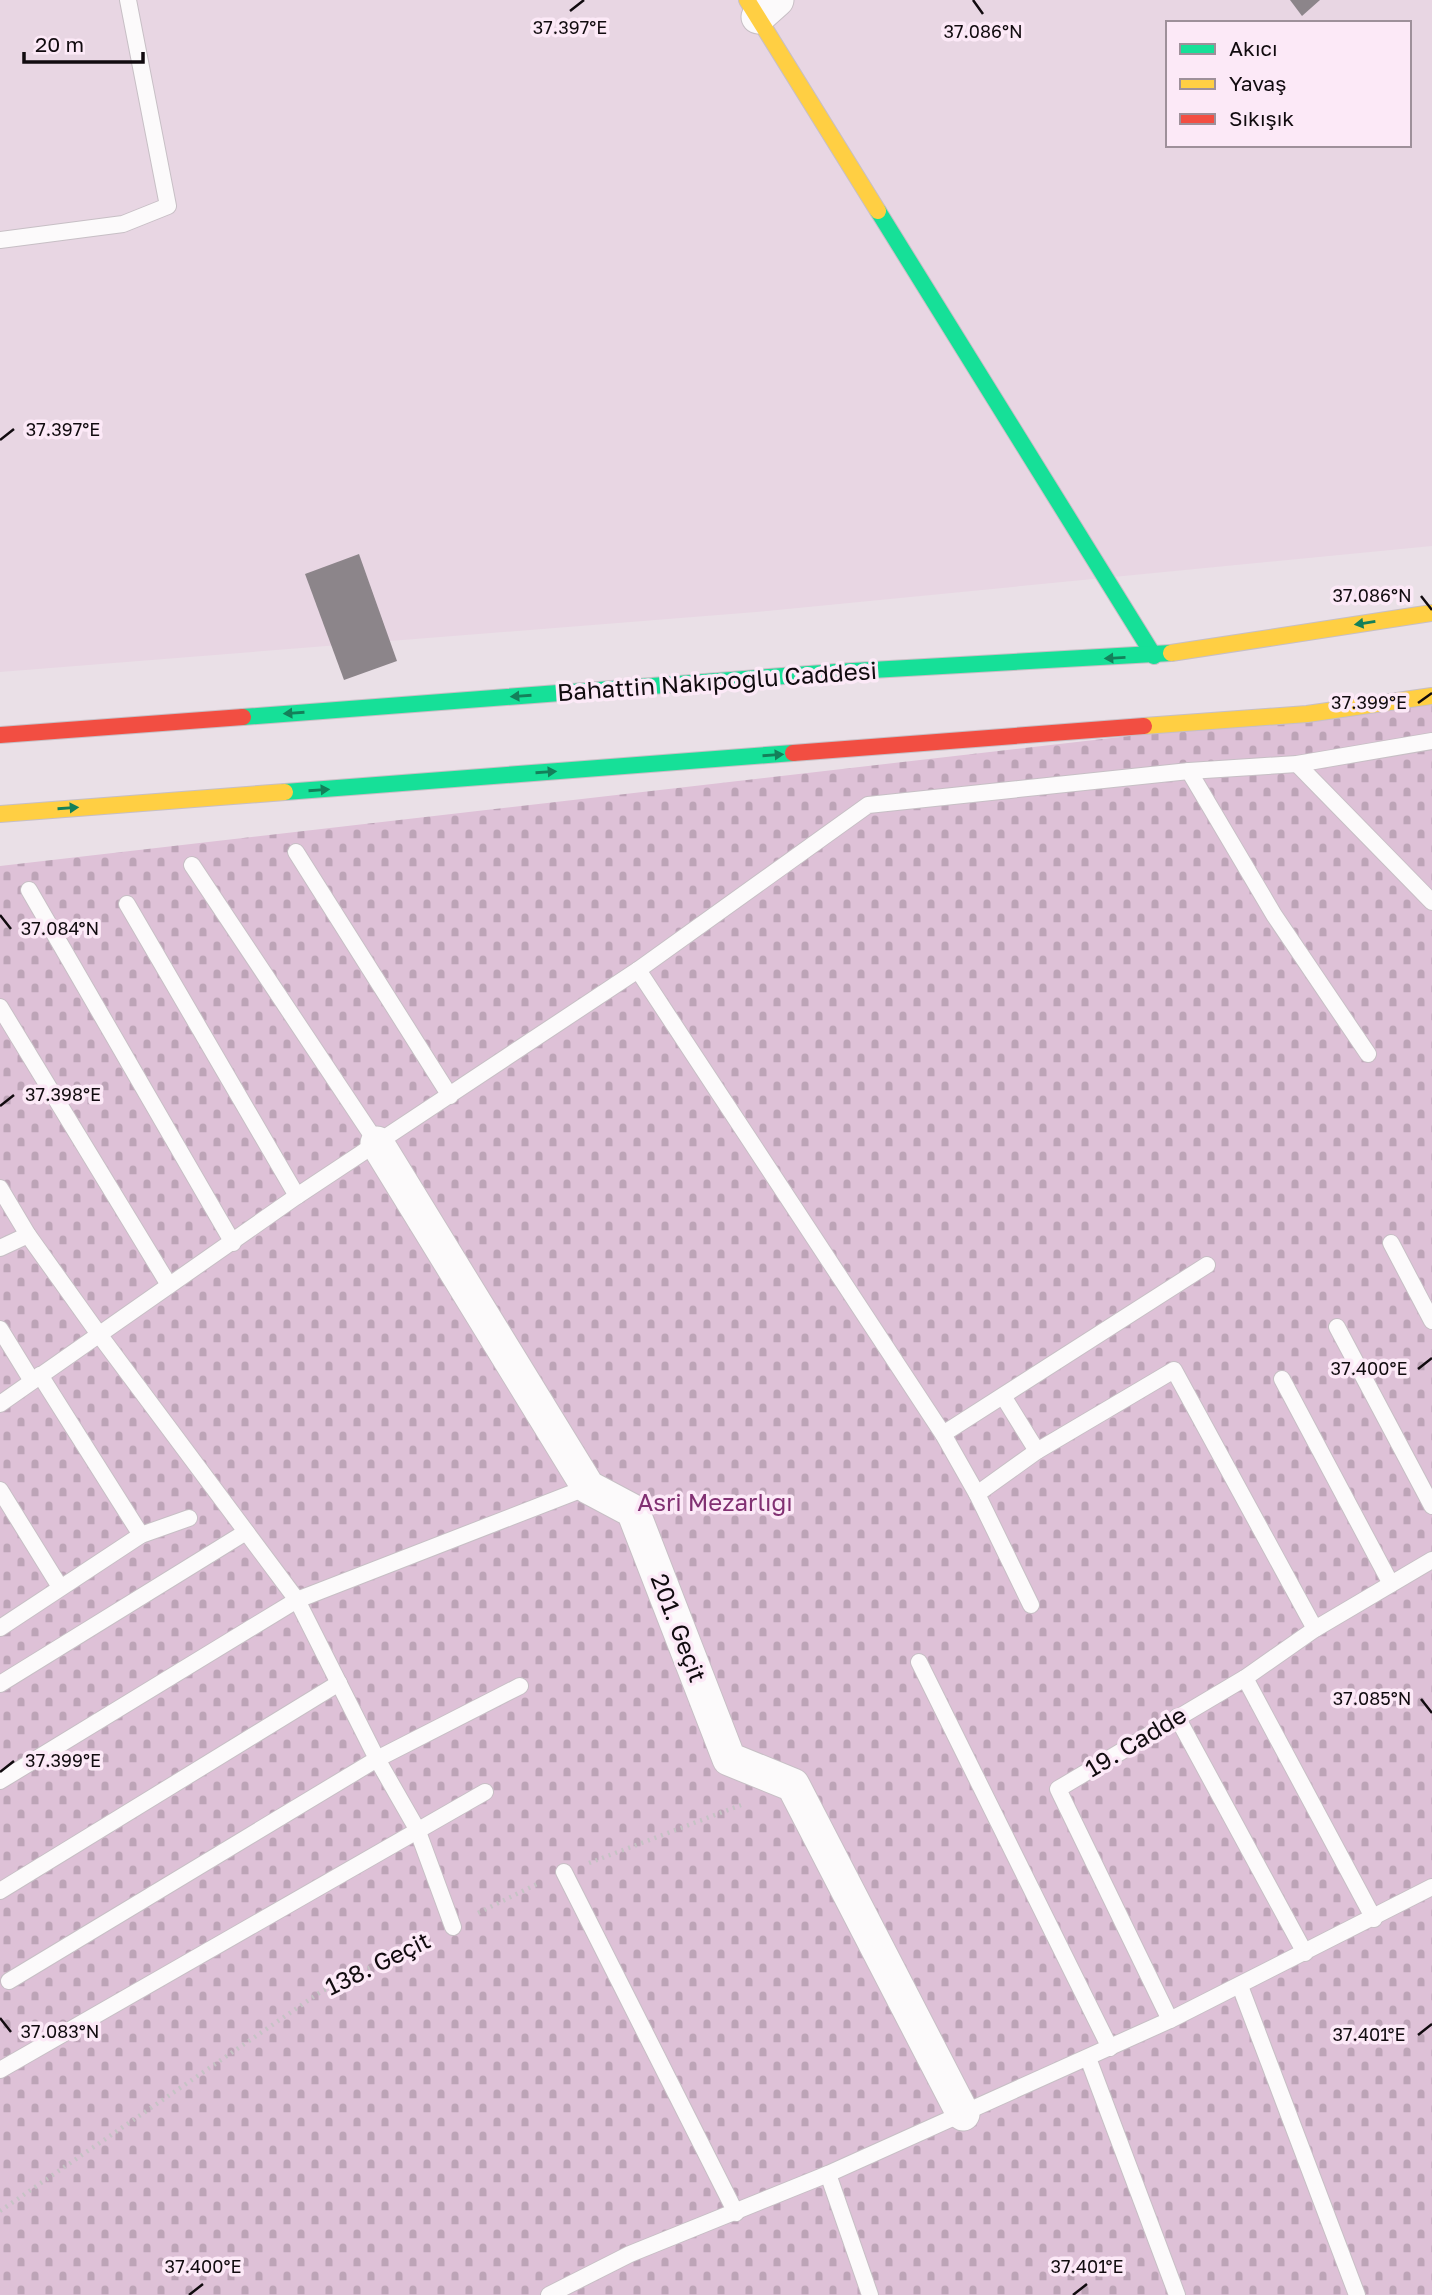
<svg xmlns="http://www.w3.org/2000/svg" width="1432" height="2295" font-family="'Golos Text',sans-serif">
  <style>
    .built { fill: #e8d6e3; fill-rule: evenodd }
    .cemetery { fill: url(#cemetery-stones) }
    .building { fill: #8c858a }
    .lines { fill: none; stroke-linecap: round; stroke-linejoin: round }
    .lane-casing { stroke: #c7bfc5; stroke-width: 18 }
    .street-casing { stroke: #c7bfc5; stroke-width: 35 }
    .fast-casing { stroke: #c7bfc5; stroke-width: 18 }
    .slow-casing { stroke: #c7bfc5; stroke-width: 18 }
    .jam-casing { stroke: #c7bfc5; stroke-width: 18 }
    .path { stroke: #c6c3c5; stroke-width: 4.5; stroke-dasharray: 2 5; stroke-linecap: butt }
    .lane { stroke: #fcfafb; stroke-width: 16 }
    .street { stroke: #fcfafb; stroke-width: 33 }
    .fast { stroke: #16e098; stroke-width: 16 }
    .slow { stroke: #ffcf43; stroke-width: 16 }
    .jam { stroke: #f24e42; stroke-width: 16 }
    .oneway { fill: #14805a }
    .ticks { fill: none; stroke: #110b0f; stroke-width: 2.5 }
    .labels { text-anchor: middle; stroke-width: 7; stroke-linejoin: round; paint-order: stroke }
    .street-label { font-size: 24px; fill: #110b0f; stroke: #fce9f7 }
    .park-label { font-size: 24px; fill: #813072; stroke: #fce9f7 }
    .ticks-label { font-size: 18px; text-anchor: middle; fill: #110b0f; stroke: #fce9f7; stroke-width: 7; stroke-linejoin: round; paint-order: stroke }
  </style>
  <defs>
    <pattern id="cemetery-stones" width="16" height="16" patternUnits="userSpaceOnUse" patternTransform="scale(1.75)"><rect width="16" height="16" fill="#dec1d7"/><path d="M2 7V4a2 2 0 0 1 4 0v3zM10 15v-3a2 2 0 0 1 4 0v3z" fill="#bda4b7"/></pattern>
  </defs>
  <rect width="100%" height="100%" fill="#eae0e7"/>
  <path class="built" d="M 0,0 L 1432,0 L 1432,546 L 756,612 L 0,672 ZM 1168,23 L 1409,23 L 1409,145 L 1168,145 Z"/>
  <polygon class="cemetery" points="1432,701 1432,2295 0,2295 0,866"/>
  <g class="building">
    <polygon points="1290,0 1320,0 1302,16"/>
    <polygon points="359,554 397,661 344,680 305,574"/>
  </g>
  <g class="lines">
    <defs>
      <g id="lane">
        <polyline points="0,240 123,224 168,206 128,0"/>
        <polyline points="1297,764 1432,902"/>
        <polyline points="1189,771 1274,915 1368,1054"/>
        <polyline points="296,852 450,1096"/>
        <polyline points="192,865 377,1143"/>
        <polyline points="29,890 233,1243"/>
        <polyline points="127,904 297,1196"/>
        <polyline points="638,970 943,1434 977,1494 1031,1605"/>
        <polyline points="0,1007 169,1285"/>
        <polyline points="0,1188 28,1235 98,1333 297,1600 377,1759 417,1829 453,1927"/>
        <polyline points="1391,1243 1432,1321"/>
        <polyline points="0,1248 28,1235"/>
        <polyline points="1337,1327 1432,1506"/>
        <polyline points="0,1329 32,1381"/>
        <polyline points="40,1375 141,1535"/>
        <polyline points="1282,1379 1391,1584"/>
        <polyline points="1003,1396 1037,1451"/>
        <polyline points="0,1404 297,1196 638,970 868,805 1189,771 1297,764 1432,741"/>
        <polyline points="943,1434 1207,1265"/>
        <polyline points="0,1490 60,1587"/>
        <polyline points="977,1494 1037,1451 1174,1370 1315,1629"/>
        <polyline points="0,1628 141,1535 189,1518"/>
        <polyline points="919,1662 1110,2048"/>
        <polyline points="1245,1678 1374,1919"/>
        <polyline points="0,1684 246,1532"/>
        <polyline points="1177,1717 1305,1953"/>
        <polyline points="0,1781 297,1600 588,1487"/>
        <polyline points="564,1872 736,2213"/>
        <polyline points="0,1891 339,1683"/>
        <polyline points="9,1981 377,1759 520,1686"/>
        <polyline points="1240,1986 1357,2295"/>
        <polyline points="1170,2020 1058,1789 1245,1678 1315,1629 1432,1560"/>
        <polyline points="1088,2058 1177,2295"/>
        <polyline points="0,2070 485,1792"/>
        <polyline points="828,2174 870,2295"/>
        <polyline points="549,2295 630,2254 828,2174 1170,2020 1432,1887"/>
      </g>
      <g id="street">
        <polyline points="758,17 777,0"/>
        <polyline points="377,1143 588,1487 633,1511 729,1759 793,1785 963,2114"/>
      </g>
      <g id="fast">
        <polyline points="878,211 1154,656"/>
        <polyline points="243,717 836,672 1171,653"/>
        <polyline points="285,792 793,753"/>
      </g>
      <g id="slow">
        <polyline points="747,0 878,211"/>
        <polyline points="1171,653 1432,613"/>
        <polyline points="1144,726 1307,714 1432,696"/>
        <polyline points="0,814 285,792"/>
      </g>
      <g id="jam">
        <polyline points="0,735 243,717"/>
        <polyline points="793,753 1144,726"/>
      </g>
    </defs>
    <use href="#lane" class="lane-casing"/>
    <use href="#street" class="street-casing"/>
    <use href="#fast" class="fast-casing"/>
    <use href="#slow" class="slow-casing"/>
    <use href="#jam" class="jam-casing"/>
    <g class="path">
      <polyline points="589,1863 741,1805"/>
      <polyline points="478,1913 539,1883"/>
      <polyline points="0,2211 322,1991 430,1938"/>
    </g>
    <use href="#lane" class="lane"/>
    <use href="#street" class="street"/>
    <use href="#fast" class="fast"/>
    <use href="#slow" class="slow"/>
    <use href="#jam" class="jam"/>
  </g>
  <defs><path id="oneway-solid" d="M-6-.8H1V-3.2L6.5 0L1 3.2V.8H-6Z" transform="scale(1.75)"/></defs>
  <g class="oneway">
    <use href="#oneway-solid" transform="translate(1365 623) rotate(171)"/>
    <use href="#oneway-solid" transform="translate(1115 658) rotate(177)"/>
    <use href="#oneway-solid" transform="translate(521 696) rotate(176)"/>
    <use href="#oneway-solid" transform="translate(294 713) rotate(176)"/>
    <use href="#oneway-solid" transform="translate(773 755) rotate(-4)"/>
    <use href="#oneway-solid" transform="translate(546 772) rotate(-4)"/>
    <use href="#oneway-solid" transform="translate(319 790) rotate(-4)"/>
    <use href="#oneway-solid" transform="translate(68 808) rotate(-4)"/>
  </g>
  <path class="ticks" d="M 973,0 L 983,14M 570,11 L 584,0M 0,440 L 14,429M 1421,596 L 1432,610M 1418,703 L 1432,693M 0,915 L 11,929M 0,1106 L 14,1095M 1418,1369 L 1432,1358M 1421,1699 L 1432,1713M 0,1772 L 14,1761M 0,2018 L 11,2032M 1418,2035 L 1432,2024M 189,2295 L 203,2284M 1073,2295 L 1087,2284"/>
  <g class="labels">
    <g class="street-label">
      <text transform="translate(717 682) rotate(-4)" y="8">Bahattin Nakıpoğlu Caddesi</text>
      <text transform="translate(678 1628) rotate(69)" y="8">201. Geçit</text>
      <text transform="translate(1136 1742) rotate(-31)" y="8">19. Cadde</text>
      <text transform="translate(378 1964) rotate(-26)" y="8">138. Geçit</text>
    </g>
    <g class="park-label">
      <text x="715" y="1511">Asri Mezarlığı</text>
    </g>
  </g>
  <g class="ticks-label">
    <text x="570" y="34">37.397°E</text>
    <text x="983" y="38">37.086°N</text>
    <text x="63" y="436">37.397°E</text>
    <text x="1372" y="602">37.086°N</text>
    <text x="1369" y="709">37.399°E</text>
    <text x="60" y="935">37.084°N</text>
    <text x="63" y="1101">37.398°E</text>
    <text x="1369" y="1375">37.400°E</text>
    <text x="1372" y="1705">37.085°N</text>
    <text x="63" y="1767">37.399°E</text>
    <text x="60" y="2038">37.083°N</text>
    <text x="1369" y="2041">37.401°E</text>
    <text x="203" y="2273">37.400°E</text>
    <text x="1087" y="2273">37.401°E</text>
  </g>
  <rect x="1166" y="21" width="245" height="126" fill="#fce9f7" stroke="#9e909a" stroke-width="2"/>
  <rect x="1180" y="44" width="35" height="10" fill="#16e098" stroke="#9e909a" stroke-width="2"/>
  <text x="1229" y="56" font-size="21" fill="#110b0f">Akıcı</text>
  <rect x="1180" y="79" width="35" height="10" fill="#ffcf43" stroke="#9e909a" stroke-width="2"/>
  <text x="1229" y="91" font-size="21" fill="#110b0f">Yavaş</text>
  <rect x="1180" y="114" width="35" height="10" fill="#f24e42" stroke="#9e909a" stroke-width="2"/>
  <text x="1229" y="126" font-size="21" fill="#110b0f">Sıkışık</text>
  <path d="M24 52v10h119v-10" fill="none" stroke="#110b0f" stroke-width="3.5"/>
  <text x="35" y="52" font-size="21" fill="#110b0f" stroke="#fce9f7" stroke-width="5" paint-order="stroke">20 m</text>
</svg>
